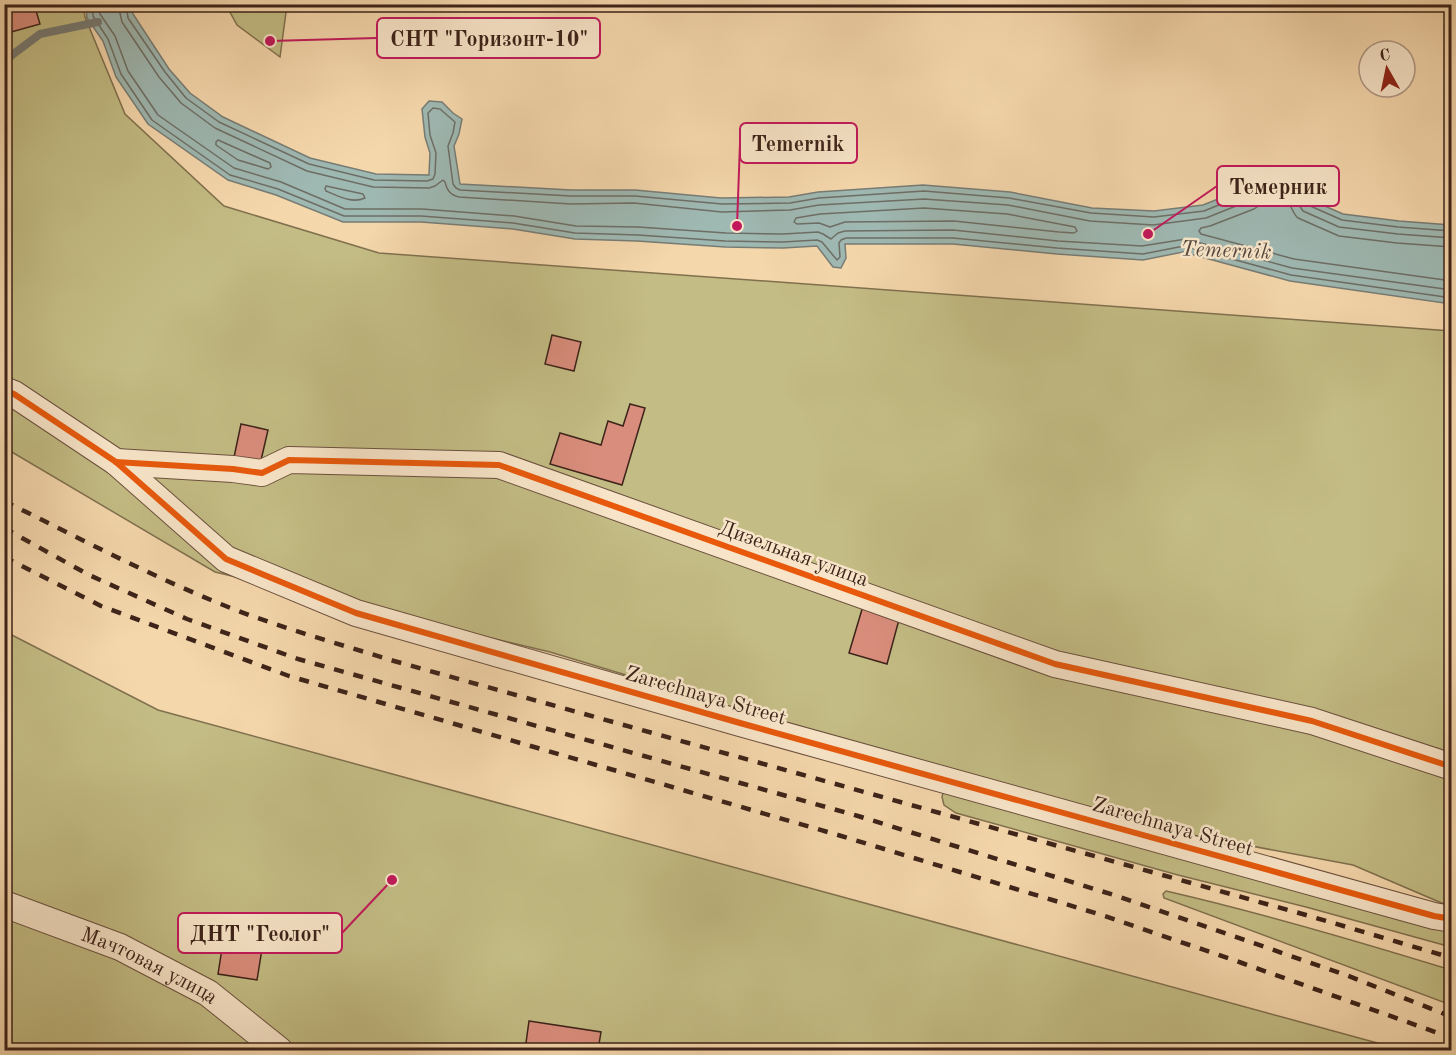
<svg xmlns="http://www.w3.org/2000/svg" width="1456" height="1055" font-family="'Old Standard TT',serif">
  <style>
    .green { fill: #c3bc84; stroke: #80704e; stroke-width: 1.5 }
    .water { fill: #9eb8b2; stroke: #777c75; stroke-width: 1.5 }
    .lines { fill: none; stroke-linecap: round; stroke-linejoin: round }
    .shore { stroke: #6e6e66; stroke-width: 1.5 }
    .stream { stroke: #777c75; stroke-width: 8 }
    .building { fill: #d98d7c; stroke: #3d2319; stroke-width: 1.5 }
    .street-casing { stroke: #6b503e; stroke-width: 28 }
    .street { stroke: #f8e5c9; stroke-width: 26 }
    .rail { stroke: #3d2319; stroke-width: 4.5; stroke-dasharray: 10 10; stroke-linecap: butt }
    .cycleway-casing { stroke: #f8e5c9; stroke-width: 10 }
    .cycleway { stroke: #e8590c; stroke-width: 6 }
    .labels { text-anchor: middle; stroke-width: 5; stroke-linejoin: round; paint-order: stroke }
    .street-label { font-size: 21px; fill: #3d2319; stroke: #f8e5c9 }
    .water-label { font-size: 22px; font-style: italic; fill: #55483f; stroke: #f8e5c9 }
    .leader { fill: none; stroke: #c2185b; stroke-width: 2 }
    .callout-dot { fill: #c2185b; stroke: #f8e5c9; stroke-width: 2 }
    .callout { fill: #f8e5c9; stroke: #c2185b; stroke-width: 2 }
    .callout-label { font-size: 22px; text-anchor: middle; font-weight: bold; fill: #3d2319 }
  </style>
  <rect width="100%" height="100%" fill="#f5d7ac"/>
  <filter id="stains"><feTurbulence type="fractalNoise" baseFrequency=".00333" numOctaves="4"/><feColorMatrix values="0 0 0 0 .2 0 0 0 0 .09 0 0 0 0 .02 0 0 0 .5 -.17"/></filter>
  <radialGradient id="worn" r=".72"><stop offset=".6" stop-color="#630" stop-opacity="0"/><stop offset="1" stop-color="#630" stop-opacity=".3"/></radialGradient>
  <g class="green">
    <polygon points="5,5 83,5 85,17 125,114 224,206 379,253 1451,331 1451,907 1353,865 1096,817 550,652 215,572 5,448"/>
    <polygon points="226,5 287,5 280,57 237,25"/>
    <polygon points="4,631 158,710 1403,1050 5,1050"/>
    <polygon points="944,789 1451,922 1451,947 1306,907 1178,875 956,813 944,805 942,797"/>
    <path d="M 1166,891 C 1262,913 1357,941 1451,970 L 1451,1005 L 1164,898 L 1163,894 Z"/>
  </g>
  <polygon class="water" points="86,5 131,5 133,14 169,69 190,93 223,117 310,158 376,174 429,175 430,153 425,137 422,109 429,101 442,102 453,113 462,119 459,134 454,146 460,184 571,190 635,190 721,198 789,197 818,192 923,185 1010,192 1092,208 1154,211 1203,205 1246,188 1260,178 1276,179 1286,174 1296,174 1305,177 1311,200 1343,214 1399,221 1451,225 1451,304 1290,281 1183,252 1143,260 1057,254 953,244 845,244 846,258 841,268 833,267 817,246 783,248 725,247 637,241 575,239 513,229 421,222 343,222 276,195 228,180 148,124 116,77 103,41 87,18"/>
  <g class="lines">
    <g class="shore">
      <polyline points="92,4 93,16 108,39 121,74 152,120 230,175 278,189 344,216 421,216 513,223 575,233 638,235 725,241 783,242 817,240 822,242 837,260 840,257 839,243 841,240 846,238 953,238 1057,248 1143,254 1184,246 1291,275 1452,298"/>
      <polyline points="99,4 100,14 115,36 128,71 158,115 234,168 281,182 345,209 422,209 514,216 576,226 638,227 726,233 783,234 818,232 823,234 831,239 838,233 845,231 953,230 1058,241 1142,246 1186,239 1292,268 1452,290"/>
      <path d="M 118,4 L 122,22 L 159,77 L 181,103 L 215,128 L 307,171 L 373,187 L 429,188 L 435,186 L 443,180 L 445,182 C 447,190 450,195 459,197 L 571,204 L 634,203 L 722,212 L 790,210 L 819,205 L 924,199 L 1008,205 L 1090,221 L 1153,225 L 1206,218 L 1251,200 L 1263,192 L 1278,192 L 1291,187 L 1294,189 L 1299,205 L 1303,211 L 1339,227 L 1398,234 L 1452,238"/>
      <polyline points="126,4 128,18 165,72 186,98 219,122 309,164 374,180 427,181 433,179 435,174 436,153 430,135 428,113 433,108 440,109 455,122 453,133 448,146 453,184 456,188 460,190 571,196 635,196 722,204 790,203 819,198 924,191 1009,198 1091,213 1154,217 1204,211 1248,193 1262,184 1277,185 1288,180 1295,180 1300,183 1306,201 1308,205 1342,220 1398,227 1452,231"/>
      <polygon points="218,140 270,163 271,167 268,169 238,160 216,145 216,142"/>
      <path d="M 326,186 L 363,194 L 365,198 C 352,204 338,196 326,191 L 325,189 Z"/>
      <polygon points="924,208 1007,214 1075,227 1077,231 1074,233 1059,232 954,221 845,222 830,227 819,223 797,224 794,222 796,218 820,214"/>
      <path d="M 1452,247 L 1397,243 L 1339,236 L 1298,218 C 1292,213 1291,203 1286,200 L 1277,202 L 1266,201 L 1254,209 L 1210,226 L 1201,228 L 1199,231 L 1201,234 L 1294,259 L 1452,281"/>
    </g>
    <polyline class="stream" points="4,61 40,34 98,22"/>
  </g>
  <g class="building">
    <polygon points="4,4 34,4 40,24 4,34"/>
    <polygon points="552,335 581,342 574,371 545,364"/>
    <polygon points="630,404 645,408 622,485 550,464 560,433 601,445 608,421 623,426"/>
    <polygon points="241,424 268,430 259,469 233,462"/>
    <polygon points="863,606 900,616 887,664 849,653"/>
    <polygon points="224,936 255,941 262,949 257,980 218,974"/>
    <polygon points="529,1021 601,1032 598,1050 525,1050"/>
  </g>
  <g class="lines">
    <defs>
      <g id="street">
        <polyline points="4,390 14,394 116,462 226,559 356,613 740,723 1434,916 1452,919"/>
        <polyline points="116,462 233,469 262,473 289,460 499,465 1055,664 1312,721 1452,767"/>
        <path id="s1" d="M 4,904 L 120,947 L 208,993 L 279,1050"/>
      </g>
    </defs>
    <use href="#street" class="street-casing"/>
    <use href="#street" class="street"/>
    <g class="rail">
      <path d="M 4,501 C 73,535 141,571 211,600 C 270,625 333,642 394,661 L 1306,915 L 1452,958"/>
      <polyline points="4,528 89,575 187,619 298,659 858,816 1117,896 1346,975 1452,1017"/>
      <polyline points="4,557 101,606 289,676 838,835 1105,916 1242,963 1452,1038"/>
    </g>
    <defs>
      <g id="cycleway">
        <polyline points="4,390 14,394 116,462 226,559 356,613 740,723 1434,916 1452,919"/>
        <polyline points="116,462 233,469 262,473 289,460 499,465 1055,664 1312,721 1452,767"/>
      </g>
    </defs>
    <use href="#cycleway" class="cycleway-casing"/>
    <use href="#cycleway" class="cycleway"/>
  </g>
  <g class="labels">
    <g class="street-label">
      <text transform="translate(794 553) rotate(20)" y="7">Дизельная улица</text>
      <text transform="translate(706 695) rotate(16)" y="7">Zarechnaya Street</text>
      <text transform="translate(1173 826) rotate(16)" y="7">Zarechnaya Street</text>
      <text dy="7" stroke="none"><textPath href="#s1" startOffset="158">Мачтовая улица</textPath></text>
    </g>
    <g class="water-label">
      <text transform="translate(1226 249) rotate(2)" y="8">Temernik</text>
    </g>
  </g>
  <path class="leader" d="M270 41L377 38M737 226L740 143M1148 234L1217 186M392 880L342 933"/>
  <g class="callout-dot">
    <circle cx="270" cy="41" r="6"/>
    <circle cx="737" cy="226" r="6"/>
    <circle cx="1148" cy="234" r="6"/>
    <circle cx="392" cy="880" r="6"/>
  </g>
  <g class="callout">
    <rect x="377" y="18" width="223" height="40" rx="6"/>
    <rect x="740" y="123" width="117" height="40" rx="6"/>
    <rect x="1217" y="166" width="122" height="40" rx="6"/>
    <rect x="178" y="913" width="164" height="40" rx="6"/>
  </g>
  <g class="callout-label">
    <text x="489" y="46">СНТ "Горизонт-10"</text>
    <text x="798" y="151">Temernik</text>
    <text x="1278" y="194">Темерник</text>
    <text x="260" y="941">ДНТ "Геолог"</text>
  </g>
  <rect width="1456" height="1055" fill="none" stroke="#f5d7ac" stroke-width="24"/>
  <rect x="6" y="6" width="1444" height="1043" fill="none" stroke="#3d2319" stroke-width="3"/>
  <rect x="12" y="12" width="1432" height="1031" fill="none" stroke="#3d2319" stroke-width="1.5"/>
  <g transform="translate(1387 69) rotate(351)"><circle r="28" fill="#f8e5c9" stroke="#ad9783" stroke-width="1.5"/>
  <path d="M0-4.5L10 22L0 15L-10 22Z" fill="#8f2418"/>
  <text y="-9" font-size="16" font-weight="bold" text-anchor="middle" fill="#3d2319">С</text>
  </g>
  <rect width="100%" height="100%" filter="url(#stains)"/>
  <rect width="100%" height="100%" fill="url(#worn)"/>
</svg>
